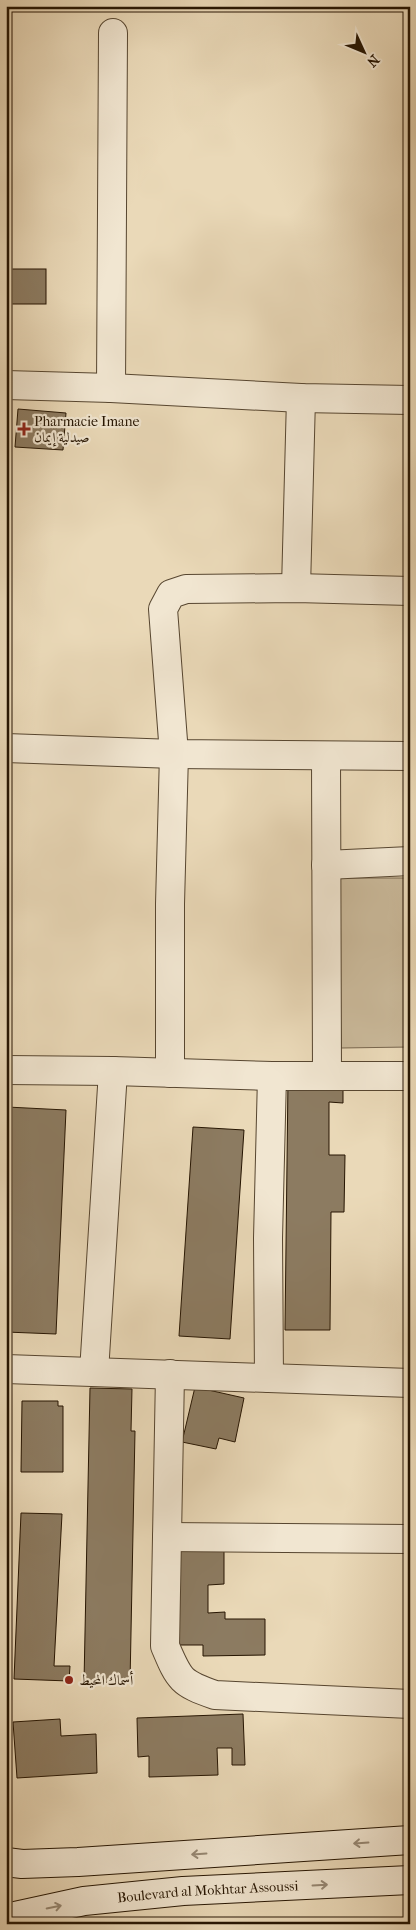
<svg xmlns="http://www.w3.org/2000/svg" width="416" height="1930" font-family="'IM FELL French Canon',Amiri,serif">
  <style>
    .green { fill: #c9b899; stroke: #78664e }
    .building { fill: #8c7b61; stroke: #261502 }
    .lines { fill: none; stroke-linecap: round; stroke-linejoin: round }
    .street-casing { stroke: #574630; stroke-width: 30 }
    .secondary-casing { stroke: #261502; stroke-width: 30 }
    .street { stroke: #f1e6d1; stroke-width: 28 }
    .secondary { stroke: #f1e6d1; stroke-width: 28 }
    .oneway { stroke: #968874 }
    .poi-dot { fill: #8f2418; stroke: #f1e6d1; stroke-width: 2 }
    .labels { text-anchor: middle; stroke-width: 4.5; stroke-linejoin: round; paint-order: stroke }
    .poi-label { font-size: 14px; fill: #261502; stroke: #f1e6d1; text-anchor: start }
    .street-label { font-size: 14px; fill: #261502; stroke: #f1e6d1 }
  </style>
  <rect width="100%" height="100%" fill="#ead9b8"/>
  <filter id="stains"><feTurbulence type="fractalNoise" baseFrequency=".004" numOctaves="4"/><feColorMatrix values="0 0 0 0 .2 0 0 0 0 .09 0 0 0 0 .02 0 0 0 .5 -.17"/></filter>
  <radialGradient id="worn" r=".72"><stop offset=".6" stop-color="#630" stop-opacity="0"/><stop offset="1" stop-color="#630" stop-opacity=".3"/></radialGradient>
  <polygon class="green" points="338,878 410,878 410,1047 341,1048"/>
  <g class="building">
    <rect x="6" y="269" width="40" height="35"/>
    <polygon points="18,409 66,413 63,450 15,447"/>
    <polygon points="288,1080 343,1081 343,1103 329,1102 329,1155 345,1155 344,1212 331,1212 330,1330 285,1330"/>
    <polygon points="7,1107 66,1110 56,1334 6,1332"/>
    <polygon points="193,1127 244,1130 230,1339 179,1336"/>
    <polygon points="195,1387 244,1398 235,1442 219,1438 216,1449 182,1442"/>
    <polygon points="90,1388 132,1389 131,1431 135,1431 130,1683 84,1682"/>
    <polygon points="22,1401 58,1401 58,1406 63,1406 63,1472 21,1472"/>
    <polygon points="21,1513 62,1514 54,1666 70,1666 69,1681 14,1679"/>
    <polygon points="224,1547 224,1584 208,1585 208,1613 225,1612 225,1619 265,1619 265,1655 203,1656 203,1645 179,1645 178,1548"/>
    <polygon points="243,1714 245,1765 232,1765 232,1748 217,1748 218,1775 149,1777 149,1756 138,1757 137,1718"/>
    <polygon points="60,1719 61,1736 96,1734 97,1773 17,1778 13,1722"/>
  </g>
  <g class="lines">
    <defs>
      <g id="street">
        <polyline points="6,385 111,388 301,398 410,400"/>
        <polyline points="111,388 113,33"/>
        <polyline points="296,588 301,398"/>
        <polyline points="6,748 174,754 410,756"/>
        <polyline points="326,757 327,1075"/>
        <polyline points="326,865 410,861"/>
        <polyline points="6,1070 113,1071 272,1076 410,1076"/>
        <polyline points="170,1073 170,904 174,754 163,609 171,594 186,589 296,588 410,591"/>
        <polyline points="6,1369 410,1383"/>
        <polyline points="94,1372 113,1071"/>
        <path d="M 170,1374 L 165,1646 C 179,1679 180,1683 215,1695 L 410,1704"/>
        <polyline points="269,1378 268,1238 272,1076"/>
        <polyline points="167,1537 410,1539"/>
      </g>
      <g id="secondary">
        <polyline points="6,1862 22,1864 78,1862 410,1840"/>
        <path id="s1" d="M 6,1918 L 84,1901 L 183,1891 L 410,1880"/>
      </g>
    </defs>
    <use href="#street" class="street-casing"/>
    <use href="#secondary" class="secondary-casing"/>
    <use href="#street" class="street"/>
    <use href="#secondary" class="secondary"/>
  </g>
  <defs><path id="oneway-shaft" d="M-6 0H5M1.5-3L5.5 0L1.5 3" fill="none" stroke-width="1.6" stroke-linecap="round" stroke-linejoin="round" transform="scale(1.25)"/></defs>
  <g class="oneway">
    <use href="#oneway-shaft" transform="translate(361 1843) rotate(176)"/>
    <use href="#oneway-shaft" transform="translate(199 1854) rotate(176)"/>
    <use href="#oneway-shaft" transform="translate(320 1885) rotate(-3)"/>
    <use href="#oneway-shaft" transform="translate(54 1907) rotate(-11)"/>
  </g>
  <g class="poi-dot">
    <path d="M21.5 421.5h5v5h5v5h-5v5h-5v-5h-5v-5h5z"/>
    <circle cx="69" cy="1680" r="5"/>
  </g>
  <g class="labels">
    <g class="poi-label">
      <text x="34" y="426">Pharmacie Imane<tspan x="34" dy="16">صيدلية إيمان</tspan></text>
      <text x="79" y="1685">أسماك المحيط</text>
    </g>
    <g class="street-label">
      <text dy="5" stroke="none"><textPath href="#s1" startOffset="204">Boulevard al Mokhtar Assoussi</textPath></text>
    </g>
  </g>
  <rect width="416" height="1930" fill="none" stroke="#ead9b8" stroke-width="25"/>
  <rect x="8" y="8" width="401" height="1915" fill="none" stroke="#261502" stroke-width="2.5"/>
  <rect x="12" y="12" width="391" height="1905" fill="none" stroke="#261502"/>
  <g transform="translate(364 52) rotate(134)" stroke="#f1e6d1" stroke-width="4" paint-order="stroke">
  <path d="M0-4L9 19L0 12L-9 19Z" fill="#261502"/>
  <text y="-8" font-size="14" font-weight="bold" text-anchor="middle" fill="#261502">N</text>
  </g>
  <rect width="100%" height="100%" filter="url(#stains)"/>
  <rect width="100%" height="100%" fill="url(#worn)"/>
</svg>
